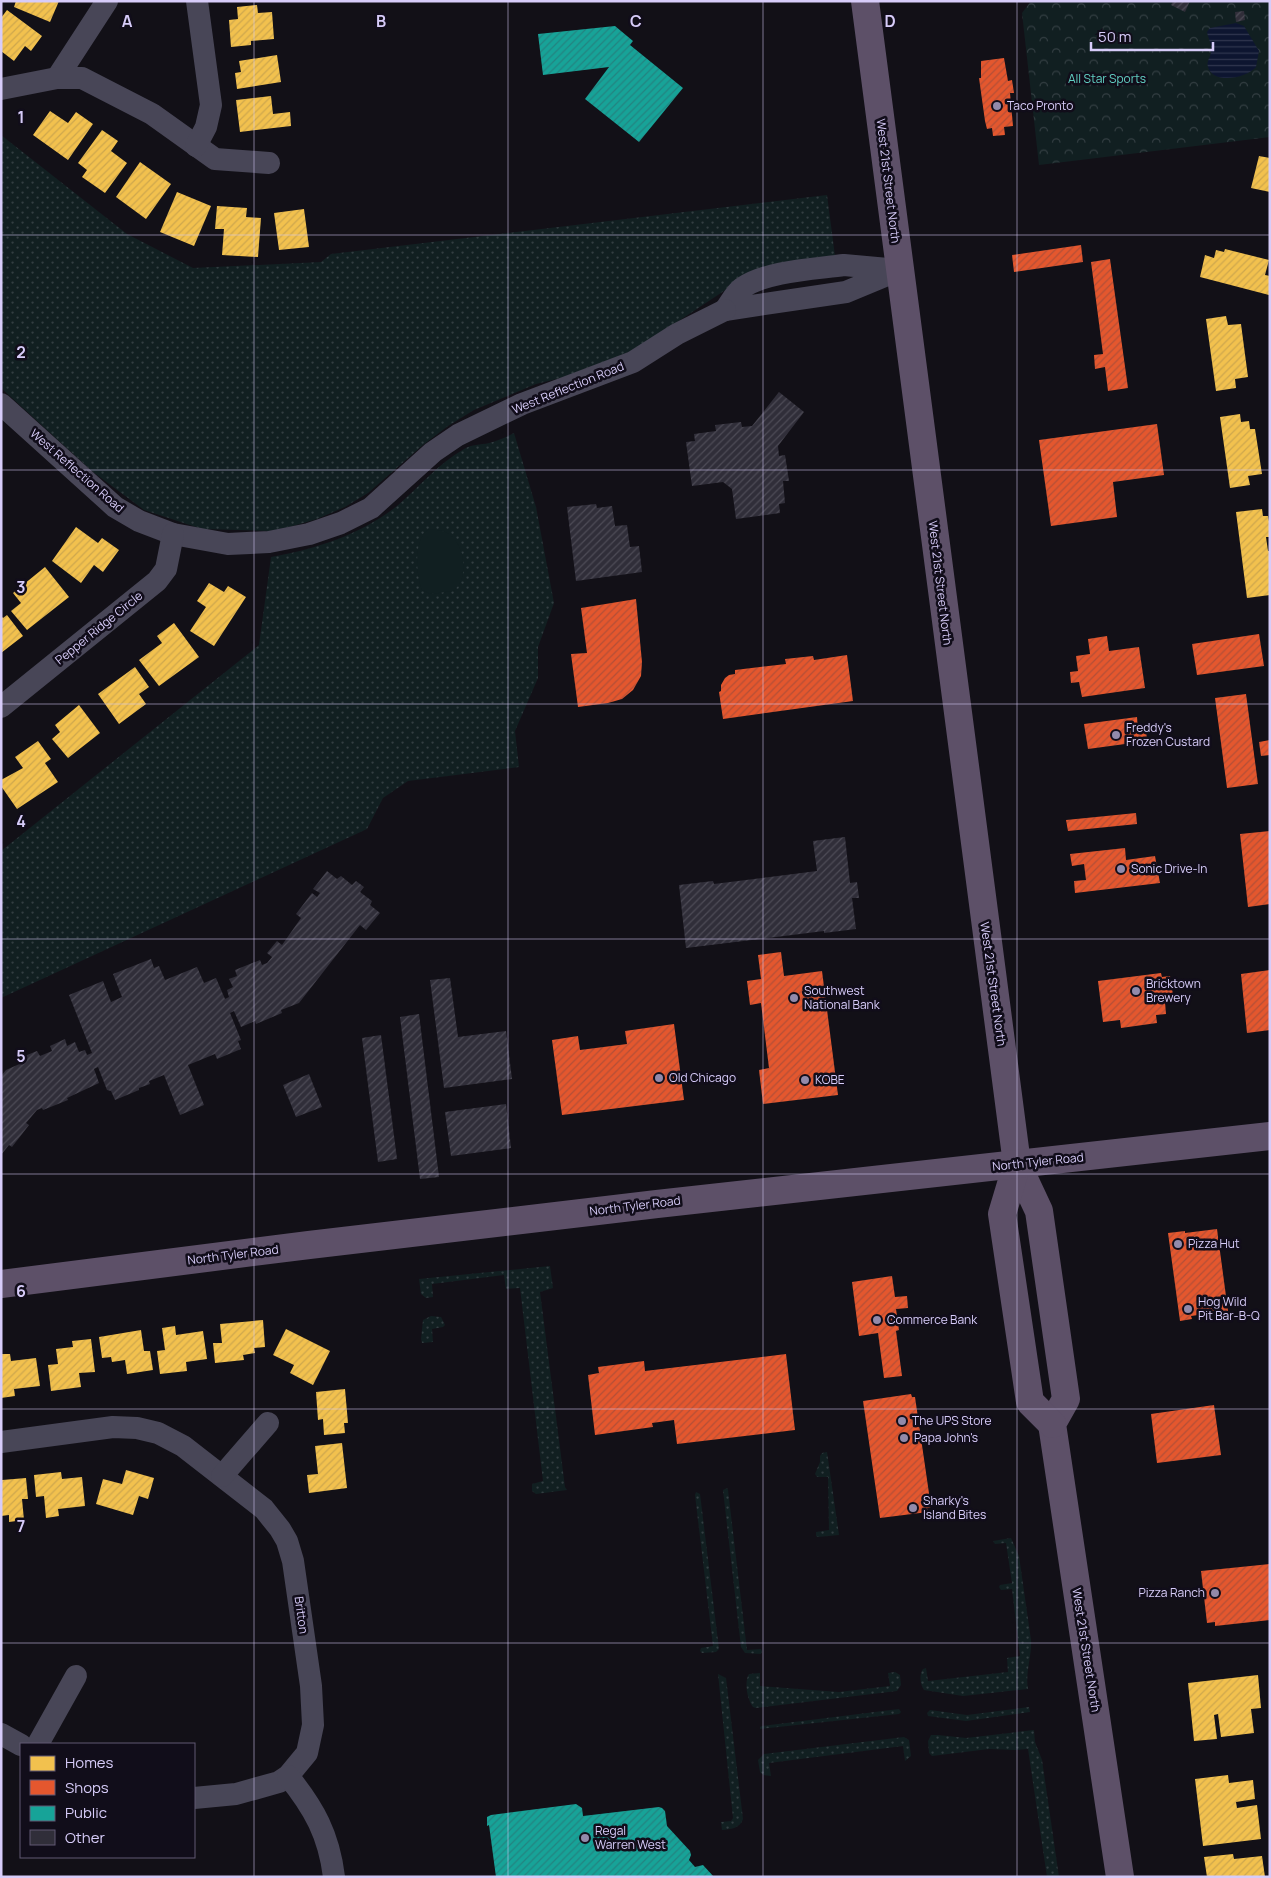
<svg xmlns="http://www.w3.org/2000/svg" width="1271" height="1878" font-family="Manrope,sans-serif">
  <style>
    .grass { fill: url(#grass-dots) }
    .park { fill: url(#park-crowns) }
    .garden { fill: #111f21 }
    .water { fill: url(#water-rules) }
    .homes { fill: url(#homes-hatch) }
    .shops { fill: url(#shops-hatch) }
    .public { fill: url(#public-hatch) }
    .building { fill: url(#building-hatch) }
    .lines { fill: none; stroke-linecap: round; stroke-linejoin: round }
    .minor { stroke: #484657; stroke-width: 22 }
    .major { stroke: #5d5068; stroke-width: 28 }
    .grid { fill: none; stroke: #d7ccf9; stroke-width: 1; stroke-opacity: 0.55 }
    .poi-dot { fill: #928aaa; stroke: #110d1a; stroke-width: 2 }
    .labels { text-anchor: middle; stroke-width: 5; stroke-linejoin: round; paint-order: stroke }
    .park-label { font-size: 12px; fill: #61cfc2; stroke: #110d1a }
    .poi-label { font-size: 12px; fill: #d7ccf9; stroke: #110d1a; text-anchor: start }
    .street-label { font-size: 12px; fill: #d7ccf9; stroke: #110d1a }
    .grid-label { font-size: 16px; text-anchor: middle; font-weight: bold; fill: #d7ccf9; stroke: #110d1a; stroke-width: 5; stroke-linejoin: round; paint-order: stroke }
  </style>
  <defs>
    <pattern id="grass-dots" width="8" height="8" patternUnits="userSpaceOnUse" patternTransform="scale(1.25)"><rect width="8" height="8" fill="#111f21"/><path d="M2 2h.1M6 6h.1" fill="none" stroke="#333e42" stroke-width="1.8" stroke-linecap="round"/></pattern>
    <pattern id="park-crowns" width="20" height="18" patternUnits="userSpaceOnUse" patternTransform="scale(1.25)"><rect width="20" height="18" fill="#111f21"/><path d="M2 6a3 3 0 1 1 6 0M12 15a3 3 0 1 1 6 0" fill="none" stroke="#333e42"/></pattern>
    <pattern id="water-rules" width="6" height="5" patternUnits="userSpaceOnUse" patternTransform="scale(1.25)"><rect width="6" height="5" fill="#0d1530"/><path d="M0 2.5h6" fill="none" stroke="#30364f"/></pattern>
    <pattern id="homes-hatch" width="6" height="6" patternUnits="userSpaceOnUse" patternTransform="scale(1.25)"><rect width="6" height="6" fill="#f2c14e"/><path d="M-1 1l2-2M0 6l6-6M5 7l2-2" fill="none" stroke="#cea74d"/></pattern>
    <pattern id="shops-hatch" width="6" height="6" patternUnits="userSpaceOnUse" patternTransform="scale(1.25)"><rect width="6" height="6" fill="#e4572e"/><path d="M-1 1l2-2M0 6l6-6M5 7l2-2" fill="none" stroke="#b34f37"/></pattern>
    <pattern id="public-hatch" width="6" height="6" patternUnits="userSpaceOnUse" patternTransform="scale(1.25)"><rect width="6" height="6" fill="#17a398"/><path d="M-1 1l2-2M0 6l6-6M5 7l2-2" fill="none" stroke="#238481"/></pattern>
    <pattern id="building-hatch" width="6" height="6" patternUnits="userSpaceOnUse" patternTransform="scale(1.25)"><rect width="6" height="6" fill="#302e39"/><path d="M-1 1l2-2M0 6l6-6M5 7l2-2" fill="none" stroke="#4d4b56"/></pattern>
  </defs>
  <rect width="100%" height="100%" fill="#121017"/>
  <g class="grass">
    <polygon points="1,135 127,234 193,268 321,262 331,254 827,195 835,256 736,283 641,346 618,357 569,376 536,384 474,410 448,426 423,445 368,493 345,507 317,519 286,528 269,531 202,529 144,510 93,472 1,388"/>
    <path d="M 514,433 L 536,507 L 554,603 L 538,647 L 538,678 L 515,731 L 519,767 L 408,781 L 383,798 L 367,829 L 1,998 L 1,851 L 259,645 L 271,557 C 316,549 360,535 397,506 C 419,487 438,464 464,449 C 472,444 480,445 489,443 C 498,441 506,437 514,433 Z"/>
    <polygon points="550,1266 553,1288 540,1292 565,1487 567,1490 536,1494 532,1491 532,1484 543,1481 520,1288 506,1289 504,1275 432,1284 433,1297 426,1298 421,1294 419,1279"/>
    <polygon points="431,1316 441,1317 445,1325 443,1327 432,1329 433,1342 422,1343 421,1339 423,1320"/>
    <polygon points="827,1452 839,1535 818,1537 816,1536 816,1532 829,1530 828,1477 817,1477 815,1474 820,1462 820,1456 822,1453"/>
    <polygon points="727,1488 728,1490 747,1650 761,1649 762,1651 761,1654 745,1653 741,1647 723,1490"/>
    <polygon points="696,1492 700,1494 719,1649 716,1652 702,1653 700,1651 701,1648 713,1646 695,1495"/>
    <path d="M 1011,1538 L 1019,1556 L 1031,1640 C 1032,1656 1025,1673 1028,1689 L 963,1696 L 924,1690 C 920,1685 919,1674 923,1669 L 926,1668 L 928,1681 L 1008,1672 L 1007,1658 L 1020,1656 L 1012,1589 L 1001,1590 L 999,1587 L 1000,1585 L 1012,1583 L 1006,1543 L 995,1544 L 993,1541 Z"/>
    <path d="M 895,1672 L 900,1675 L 901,1685 L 897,1691 L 756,1708 L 753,1707 C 747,1699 744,1682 749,1674 L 760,1673 L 760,1686 L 839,1692 L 890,1686 L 888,1673 Z"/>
    <path d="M 718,1674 L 726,1678 L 743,1819 C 740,1829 730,1829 722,1830 L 721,1822 L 731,1821 L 733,1818 Z"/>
    <polygon points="1029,1707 1030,1712 966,1721 928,1716 927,1713 930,1710 967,1715"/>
    <polygon points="899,1709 901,1712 899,1714 760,1729 760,1727 762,1726"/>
    <polygon points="1034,1730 1035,1742 1042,1760 1059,1877 1047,1877 1028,1749 1015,1750 989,1749 932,1756 929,1753 928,1741 931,1735 938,1735 966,1738"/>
    <polygon points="904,1737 909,1740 911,1756 905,1761 903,1746 769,1763 771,1776 763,1775 760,1772 758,1760 764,1754"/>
  </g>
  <polygon class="park" points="1031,1 1270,1 1270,137 1039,165 1022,13"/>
  <path class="garden" d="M 429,529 C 436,530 443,530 449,534 C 465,545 470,579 453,591 L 431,594 L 422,590 C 416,574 413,539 429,529 Z"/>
  <path class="water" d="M 1236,23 L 1244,26 L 1259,51 L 1256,67 C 1247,78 1213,85 1208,67 C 1206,61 1211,57 1211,51 C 1212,44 1208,38 1207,32 L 1210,28 Z"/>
  <g class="homes">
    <polygon points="16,1 59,1 50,22 14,7"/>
    <polygon points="257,5 258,13 272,12 274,39 251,41 251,45 231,47 229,20 238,19 237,7"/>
    <polygon points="7,10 42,36 31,51 25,46 14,61 1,51 1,18"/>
    <polygon points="277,55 281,82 237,89 235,73 241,72 239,61"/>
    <polygon points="271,96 273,114 290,112 291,126 240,132 236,100"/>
    <polygon points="50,111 68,123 76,112 93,124 68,160 33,135"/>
    <polygon points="102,130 118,141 111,151 127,163 105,193 82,177 87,170 78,163"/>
    <polygon points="1259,156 1270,158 1270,192 1251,188"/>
    <polygon points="140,162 171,184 146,219 116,197"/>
    <polygon points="177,192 211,206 194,246 160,232"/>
    <polygon points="217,206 247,208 246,217 261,218 258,257 222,255 224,229 215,229"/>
    <polygon points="304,209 309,247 279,250 274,213"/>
    <polygon points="1225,249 1269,260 1265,275 1270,276 1269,295 1200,277 1205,255 1214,258 1216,250 1224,252"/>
    <polygon points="1226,316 1228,325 1241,324 1248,377 1235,379 1236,388 1216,391 1206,319"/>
    <polygon points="1240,414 1241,422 1249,421 1250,429 1255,429 1262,474 1248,476 1250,485 1230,488 1220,417"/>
    <polygon points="1262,509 1263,516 1268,516 1270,527 1270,537 1266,537 1268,551 1270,551 1270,595 1247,598 1236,512"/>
    <polygon points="76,527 98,543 102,538 119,550 103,572 94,565 81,583 52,561"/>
    <polygon points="45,567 69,597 27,630 11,611 21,603 13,593"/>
    <polygon points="209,583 224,592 228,586 246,597 214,646 190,631 206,607 197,601"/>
    <polygon points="7,615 23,636 1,653 1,616 3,618"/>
    <polygon points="174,623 199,657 159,686 139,660 162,643 157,636"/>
    <polygon points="135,667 149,687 139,694 146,704 119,724 98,694"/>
    <polygon points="79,705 100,733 68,758 52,739 60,732 55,725"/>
    <polygon points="38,741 51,759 45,763 58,782 17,809 1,786 1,780 23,768 15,757"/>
    <polygon points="263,1320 265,1347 254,1348 255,1353 243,1355 244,1360 215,1363 213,1343 222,1343 220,1324"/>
    <polygon points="175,1326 176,1335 203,1331 207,1359 186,1362 187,1371 160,1374 157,1351 165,1350 162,1328"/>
    <polygon points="286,1329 330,1351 313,1385 290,1373 294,1365 273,1355"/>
    <polygon points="141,1330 144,1351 150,1351 153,1370 127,1374 125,1360 112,1362 111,1357 102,1358 99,1337"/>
    <polygon points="91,1339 95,1372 79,1373 81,1387 51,1391 48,1365 58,1364 56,1349 73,1347 72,1341"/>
    <polygon points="1,1354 10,1354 11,1361 36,1358 40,1386 14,1389 15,1396 1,1398"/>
    <polygon points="345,1389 348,1423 344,1423 345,1433 324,1435 323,1419 318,1420 316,1392"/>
    <polygon points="342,1443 347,1488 309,1493 307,1475 318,1474 315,1446"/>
    <polygon points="126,1470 154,1478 148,1499 139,1496 133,1515 96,1504 103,1479 122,1484"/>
    <polygon points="61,1472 62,1479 82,1477 85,1506 58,1509 59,1516 46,1518 44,1496 36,1497 34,1475"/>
    <polygon points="26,1478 28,1499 22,1499 24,1520 9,1522 9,1515 1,1516 2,1480"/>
    <polygon points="1258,1675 1261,1708 1251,1709 1254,1733 1221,1737 1218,1714 1214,1715 1217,1739 1194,1741 1188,1683"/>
    <polygon points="1228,1775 1229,1783 1253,1780 1255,1799 1236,1802 1237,1808 1257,1805 1261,1839 1203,1846 1195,1779"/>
    <polygon points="1233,1854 1234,1859 1262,1856 1265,1877 1207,1877 1204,1857"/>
  </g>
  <g class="shops">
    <polygon points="1004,58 1008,81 1012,80 1014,93 1010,93 1013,126 1004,127 1005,135 993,136 992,128 987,129 985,121 979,78 981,78 981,61"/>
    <polygon points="1081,245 1083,262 1014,272 1012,255"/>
    <polygon points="1110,259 1128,388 1108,391 1105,367 1095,369 1094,355 1103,354 1091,262"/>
    <polygon points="1157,424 1164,475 1113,482 1117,517 1051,526 1039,440"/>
    <polygon points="636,599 642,662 641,676 633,690 622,699 608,703 578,707 571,654 587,653 581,608"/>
    <polygon points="1259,634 1264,666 1197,675 1192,644"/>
    <polygon points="1107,636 1109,651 1139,647 1145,688 1082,697 1079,682 1071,683 1070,672 1078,671 1076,656 1090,654 1088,639"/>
    <polygon points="847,655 853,701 723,719 719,692 721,691 721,685 725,678 729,675 735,674 735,670 786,664 785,659 813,656 814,660"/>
    <polygon points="1246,694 1258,784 1227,788 1215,698"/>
    <polygon points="1137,717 1138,731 1146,730 1147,739 1140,740 1140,742 1088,749 1084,724"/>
    <polygon points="1270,740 1270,755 1261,756 1259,742"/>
    <polygon points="1136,813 1137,824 1068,831 1066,820"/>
    <polygon points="1270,831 1270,904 1248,907 1240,834"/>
    <polygon points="1125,848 1126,860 1155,856 1160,883 1075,893 1074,881 1086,880 1084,864 1072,866 1070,854"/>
    <polygon points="781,952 784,976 822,971 838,1095 763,1104 759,1070 769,1068 761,1003 750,1005 747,981 761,979 758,955"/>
    <polygon points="1270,970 1270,1030 1247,1033 1241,974"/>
    <polygon points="1161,973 1162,977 1170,976 1174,1001 1165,1002 1166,1014 1156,1015 1157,1023 1121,1028 1120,1020 1103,1022 1098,981"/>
    <polygon points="674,1024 684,1100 562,1115 552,1040 578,1036 580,1050 627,1044 625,1031"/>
    <polygon points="1217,1229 1228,1311 1191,1316 1192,1319 1180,1321 1168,1233 1185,1231 1185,1233"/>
    <polygon points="892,1276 895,1297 907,1296 908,1308 896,1309 899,1330 896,1331 902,1376 884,1378 878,1333 859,1336 852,1282"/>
    <polygon points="786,1354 795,1430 677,1444 674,1420 652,1423 653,1427 595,1435 588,1375 599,1373 598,1367 644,1361 645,1371"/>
    <polygon points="911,1394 912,1397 915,1397 931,1507 927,1508 928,1512 880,1518 863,1401"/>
    <polygon points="1214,1405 1221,1455 1157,1463 1151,1414"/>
    <polygon points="1270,1564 1270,1620 1215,1626 1215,1622 1207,1623 1201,1571"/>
  </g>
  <g class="public">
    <polygon points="615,26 633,41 630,45 683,88 639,142 585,99 609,67 543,75 538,34"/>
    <polygon points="576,1804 582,1808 583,1816 659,1807 662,1808 665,1811 667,1826 690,1851 691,1855 689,1860 695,1867 703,1865 714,1877 496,1877 489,1825 487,1826 487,1817 491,1815"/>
  </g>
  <g class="building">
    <polygon points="1173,1 1190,1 1185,12 1171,5"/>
    <polygon points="1244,11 1245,20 1236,22 1235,12"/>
    <polygon points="779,392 804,412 778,446 779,456 785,455 789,481 783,481 785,503 779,504 780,513 736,519 732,489 723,482 692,486 686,442 695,441 694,434 716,431 715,425 741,422 742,427 752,426"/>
    <polygon points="596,504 597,508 612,506 615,526 627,525 630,547 639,546 642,572 576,581 567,507"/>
    <polygon points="845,837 850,883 857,882 859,898 852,898 856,929 824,933 824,931 686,948 679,885 713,881 714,884 817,871 813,841"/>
    <polygon points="327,871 337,879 341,876 352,885 356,881 364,887 360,892 372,901 370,905 380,913 366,930 360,925 299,1003 281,1010 282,1013 256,1024 255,1021 241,1027 234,1011 230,1013 241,1040 238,1041 241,1049 217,1059 215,1054 188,1065 204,1105 180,1115 164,1075 149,1081 150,1084 139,1088 139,1090 115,1100 111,1091 107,1090 98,1067 94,1069 99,1083 67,1098 68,1100 43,1110 42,1108 37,1110 26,1123 29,1125 12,1147 9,1145 1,1155 1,1076 6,1070 24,1062 22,1057 37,1051 40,1056 52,1051 50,1046 65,1039 67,1046 75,1042 79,1052 85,1050 87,1055 92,1053 69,995 103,981 111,1002 122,997 113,974 151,959 154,968 159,966 165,980 197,967 204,983 216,978 225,999 229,997 227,990 233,987 229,979 237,976 235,970 260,960 262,965 267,963 272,957 267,953 277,941 282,945 301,918 296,914 312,893 317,897 320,893 313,889"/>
    <polygon points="450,978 458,1037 506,1031 512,1079 444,1088 430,980"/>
    <polygon points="419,1014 439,1177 420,1179 400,1017"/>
    <polygon points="381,1035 397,1159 378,1162 362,1038"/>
    <polygon points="309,1074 322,1107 296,1117 283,1085"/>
    <polygon points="506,1104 511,1148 451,1156 445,1112"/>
  </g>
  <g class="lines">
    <g class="minor">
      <polyline points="57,78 107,1"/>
      <polyline points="1,89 57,78 82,78 152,114 215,159 269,163"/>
      <polyline points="196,146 206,127 211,105 197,1"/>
      <path d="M 844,265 L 899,270 L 846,292 L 725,310 C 730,303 735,293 742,288 C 766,271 815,269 844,265 Z"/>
      <polyline points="1,404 115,507 139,521 173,534 228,544 269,542 309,534 341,523 371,508 433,452 458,435 522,404 633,362 677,334 725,310"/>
      <polyline points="1,707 157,581 166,569 173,534"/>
      <polyline points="1,1442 113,1427 137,1428 158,1433 183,1446 264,1509 280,1529 287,1541 293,1561 311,1686 313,1725 307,1753 288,1776 279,1782 236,1794 194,1798"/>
      <polyline points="222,1476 268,1423"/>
      <polyline points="1,1734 21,1745"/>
      <polyline points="38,1744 76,1676"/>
      <path d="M 288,1776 C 314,1808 329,1835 334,1877"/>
    </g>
    <g class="major">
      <polyline points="865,1 1017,1164 1039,1211 1066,1399 1052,1424 1120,1877"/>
      <polyline points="1017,1164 1002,1214 1030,1402 1052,1424"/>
      <polyline points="1,1284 309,1245 657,1204 1270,1136"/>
    </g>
  </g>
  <path class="grid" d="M 254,1 L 254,1877M 508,1 L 508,1877M 763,1 L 763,1877M 1017,1 L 1017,1877M 1,235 L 1270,235M 1,470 L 1270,470M 1,704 L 1270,704M 1,939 L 1270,939M 1,1174 L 1270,1174M 1,1409 L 1270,1409M 1,1643 L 1270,1643"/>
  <g class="poi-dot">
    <circle cx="997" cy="106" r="5"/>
    <circle cx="1116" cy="735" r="5"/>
    <circle cx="1121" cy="869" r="5"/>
    <circle cx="1136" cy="991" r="5"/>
    <circle cx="794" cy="998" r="5"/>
    <circle cx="659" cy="1078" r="5"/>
    <circle cx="805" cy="1080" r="5"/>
    <circle cx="1178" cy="1244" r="5"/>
    <circle cx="1188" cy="1309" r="5"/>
    <circle cx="877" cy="1320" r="5"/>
    <circle cx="902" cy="1421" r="5"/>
    <circle cx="904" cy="1438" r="5"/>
    <circle cx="913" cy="1508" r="5"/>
    <circle cx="1215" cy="1593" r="5"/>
    <circle cx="585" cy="1838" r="5"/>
  </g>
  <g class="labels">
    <g class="park-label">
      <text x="1107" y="83">All Star Sports</text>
    </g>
    <g class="poi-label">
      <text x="1007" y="110">Taco Pronto</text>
      <text x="1126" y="732">Freddy's<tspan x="1126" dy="14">Frozen Custard</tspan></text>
      <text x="1131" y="873">Sonic Drive-In</text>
      <text x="1146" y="988">Bricktown<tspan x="1146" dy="14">Brewery</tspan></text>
      <text x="804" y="995">Southwest<tspan x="804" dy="14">National Bank</tspan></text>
      <text x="669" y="1082">Old Chicago</text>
      <text x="815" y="1084">KOBE</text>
      <text x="1188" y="1248">Pizza Hut</text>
      <text x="1198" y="1306">Hog Wild<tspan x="1198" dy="14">Pit Bar-B-Q</tspan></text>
      <text x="887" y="1324">Commerce Bank</text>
      <text x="912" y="1425">The UPS Store</text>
      <text x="914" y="1442">Papa John's</text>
      <text x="923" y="1505">Sharky's<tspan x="923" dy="14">Island Bites</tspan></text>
      <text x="1205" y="1597" text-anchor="end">Pizza Ranch</text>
      <text x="595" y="1835">Regal<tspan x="595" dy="14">Warren West</tspan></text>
    </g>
    <g class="street-label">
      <text transform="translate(888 181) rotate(83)" y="4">West 21st Street North</text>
      <text transform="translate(568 388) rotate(-22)" y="4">West Reflection Road</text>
      <text transform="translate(77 471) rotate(41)" y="4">West Reflection Road</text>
      <text transform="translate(940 583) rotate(83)" y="4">West 21st Street North</text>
      <text transform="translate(99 628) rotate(-39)" y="4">Pepper Ridge Circle</text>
      <text transform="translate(993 984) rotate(82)" y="4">West 21st Street North</text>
      <text transform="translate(1038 1162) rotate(-6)" y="4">North Tyler Road</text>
      <text transform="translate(635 1206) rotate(-7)" y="4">North Tyler Road</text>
      <text transform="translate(233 1255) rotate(-7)" y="4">North Tyler Road</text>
      <text transform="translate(301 1615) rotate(82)" y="4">Britton</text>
      <text transform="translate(1086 1650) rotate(81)" y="4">West 21st Street North</text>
    </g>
  </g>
  <g class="grid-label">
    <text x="127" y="27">A</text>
    <text x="381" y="27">B</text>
    <text x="636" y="27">C</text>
    <text x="890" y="27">D</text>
    <text x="21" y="123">1</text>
    <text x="21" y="358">2</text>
    <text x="21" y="593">3</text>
    <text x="21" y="827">4</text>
    <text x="21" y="1062">5</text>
    <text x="21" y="1297">6</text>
    <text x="21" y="1532">7</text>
  </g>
  <rect width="1271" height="1878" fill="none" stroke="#d7ccf9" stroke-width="5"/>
  <rect x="20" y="1743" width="175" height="115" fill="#110d1a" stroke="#605973"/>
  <rect x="30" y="1756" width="25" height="15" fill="#f2c14e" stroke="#605973"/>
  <text x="65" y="1768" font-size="15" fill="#d7ccf9">Homes</text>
  <rect x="30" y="1780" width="25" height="15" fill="#e4572e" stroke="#605973"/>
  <text x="65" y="1793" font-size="15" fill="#d7ccf9">Shops</text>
  <rect x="30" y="1806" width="25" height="15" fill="#17a398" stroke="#605973"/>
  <text x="65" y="1818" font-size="15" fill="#d7ccf9">Public</text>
  <rect x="30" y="1830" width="25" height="15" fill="#302e39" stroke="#605973"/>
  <text x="65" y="1843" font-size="15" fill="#d7ccf9">Other</text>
  <path d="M1091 42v8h122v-8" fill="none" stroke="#d7ccf9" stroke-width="2.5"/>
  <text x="1098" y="42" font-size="15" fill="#d7ccf9" stroke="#110d1a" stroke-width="4" paint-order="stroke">50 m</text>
</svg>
